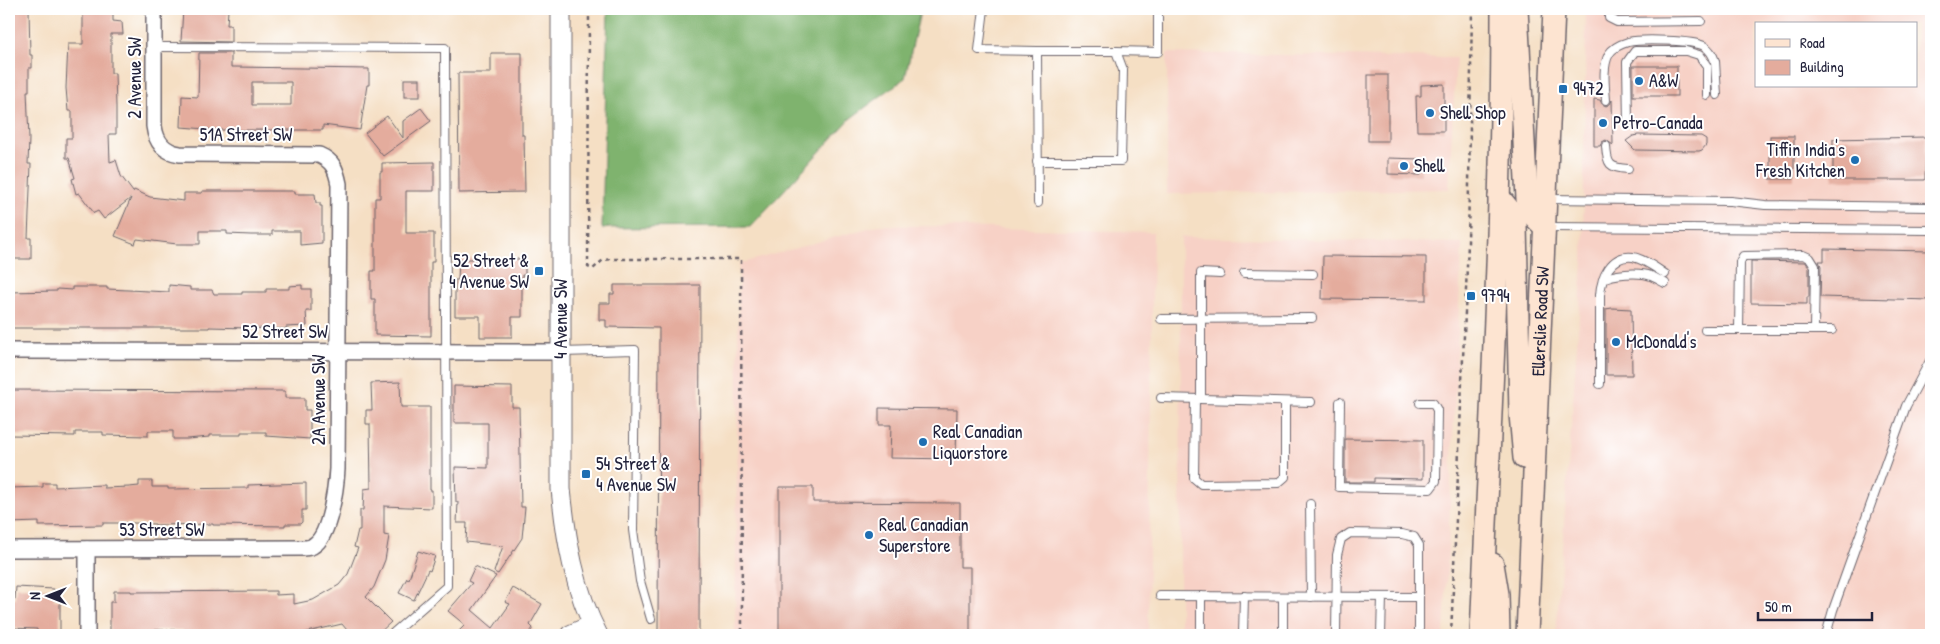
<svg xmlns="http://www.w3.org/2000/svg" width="1940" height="644" font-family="'Patrick Hand',sans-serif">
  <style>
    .built { fill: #f7d1c6; fill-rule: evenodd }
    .forest { fill: #7fb36e; stroke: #506a54 }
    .building { fill: #e4ac9d; fill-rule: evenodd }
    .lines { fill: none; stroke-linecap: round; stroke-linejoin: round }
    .service-casing { stroke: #6c646b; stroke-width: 10 }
    .minor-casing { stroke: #6c646b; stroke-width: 18 }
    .tertiary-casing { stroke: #6c646b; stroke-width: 21 }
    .secondary-casing { stroke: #6c646b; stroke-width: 24 }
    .path { stroke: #6c646b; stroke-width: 2.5; stroke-dasharray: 4 4; stroke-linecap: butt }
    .service { stroke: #fff; stroke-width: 8 }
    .minor { stroke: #fff; stroke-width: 15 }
    .tertiary { stroke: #fff; stroke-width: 19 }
    .secondary { stroke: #fde4d1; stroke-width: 21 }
    .poi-dot { fill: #1f6fb2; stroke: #fff; stroke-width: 2 }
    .labels { text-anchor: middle; stroke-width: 4; stroke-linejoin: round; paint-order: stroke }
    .street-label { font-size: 18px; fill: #22223b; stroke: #fff }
    .poi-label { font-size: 18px; fill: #22223b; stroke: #fff; text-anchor: start }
  </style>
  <rect width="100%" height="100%" fill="#fff"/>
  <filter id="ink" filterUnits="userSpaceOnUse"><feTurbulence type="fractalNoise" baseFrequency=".02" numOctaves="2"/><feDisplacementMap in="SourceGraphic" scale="10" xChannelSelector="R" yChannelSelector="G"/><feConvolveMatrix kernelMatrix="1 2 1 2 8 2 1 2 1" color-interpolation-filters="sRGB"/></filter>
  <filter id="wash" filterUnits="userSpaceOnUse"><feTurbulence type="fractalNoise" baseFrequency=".0096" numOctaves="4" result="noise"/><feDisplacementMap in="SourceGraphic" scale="20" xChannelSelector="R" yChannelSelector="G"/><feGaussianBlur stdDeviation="1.12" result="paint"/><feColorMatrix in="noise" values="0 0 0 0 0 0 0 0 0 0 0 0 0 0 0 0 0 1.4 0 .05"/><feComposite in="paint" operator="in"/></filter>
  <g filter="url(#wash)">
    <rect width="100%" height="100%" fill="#f5dfc4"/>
    <g class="built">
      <path d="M 1586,9 L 1931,9 L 1931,635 L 1556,635 L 1583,262 ZM 1756,24 L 1916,24 L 1916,86 L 1756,86 Z"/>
      <polygon points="1167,53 1456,58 1449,189 1167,194"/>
      <polygon points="879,225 1153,232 1148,635 735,635 739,264"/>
      <polygon points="1181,237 1462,243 1444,635 1180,635"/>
    </g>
    <polygon class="forest" points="608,9 919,9 920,12 905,78 851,118 750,227 602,228"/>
    <g id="blocks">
      <g class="building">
        <polygon points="9,9 29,9 30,55 32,55 32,68 29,68 29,91 27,91 29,139 28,164 31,164 28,238 31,238 31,259 9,259"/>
        <polygon points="83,9 113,9 113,21 122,22 123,34 111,34 111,73 115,73 116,107 116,134 109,134 110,162 116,160 121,176 133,192 134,190 150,197 184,201 184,193 202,193 202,191 295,191 295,194 315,194 316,203 320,203 320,206 322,206 322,243 300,245 300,231 272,231 272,235 251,235 227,234 227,231 200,231 200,244 177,244 137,239 135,244 115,236 131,198 104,219 98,211 94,213 79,193 76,194 72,179 75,178 69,158 66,158 66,138 72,138 72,111 68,111 66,88 68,44 83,44"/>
        <polygon points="183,9 221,9 221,10 228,10 227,25 231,25 231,42 181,41"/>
        <path d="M 199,53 L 231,53 L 231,67 L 234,67 L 369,69 L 369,85 L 367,85 L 360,130 L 323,125 L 323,130 L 219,130 L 181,127 L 182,96 L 198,97 ZM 252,82 L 291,82 L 291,105 L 252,105 Z"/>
        <polygon points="491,53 522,53 522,135 524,135 525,192 459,193 458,73 491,73"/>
        <rect x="1633" y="66" width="44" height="30"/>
        <rect x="1368" y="75" width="20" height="66"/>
        <rect x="404" y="79" width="16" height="18"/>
        <polygon points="1444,84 1444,131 1417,131 1416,96 1421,96 1421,85"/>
        <polygon points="1594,99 1600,100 1602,104 1606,106 1610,104 1612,100 1613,145 1606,140 1602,142 1600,146 1594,146"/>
        <polygon points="421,108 431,121 383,156 365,133 387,116 403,138 403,121"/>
        <polygon points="1638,135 1701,136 1706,139 1706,145 1702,150 1699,151 1635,150 1626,141 1633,136"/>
        <rect x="1770" y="136" width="24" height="43"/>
        <polygon points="1926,137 1925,180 1833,180 1833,139"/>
        <polygon points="1388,158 1421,159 1421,175 1388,174"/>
        <polygon points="434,162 434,191 406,191 406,233 434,233 434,262 431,262 431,336 375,335 375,299 371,299 371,271 375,271 375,198 380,198 380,172 382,172 382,163"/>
        <polygon points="1824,249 1931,251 1931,300 1820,297 1821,266 1819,261 1824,261"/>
        <polygon points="1323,256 1426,257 1426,300 1322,299"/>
        <polygon points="459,259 525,259 525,275 522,275 522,317 512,317 512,337 480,337 480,316 455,316 455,280 458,280"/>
        <polygon points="1751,261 1806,262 1809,268 1809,297 1807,297 1807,304 1751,303"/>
        <polygon points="169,285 190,287 190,290 212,290 214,294 242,294 242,292 266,292 266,289 289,289 289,286 302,285 302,289 311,289 311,311 306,311 307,326 286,327 286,329 209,327 209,328 9,328 9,292 57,291 57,289 72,290 72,287 107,287 107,289 169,292"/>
        <polygon points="614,285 700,285 699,635 658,635 659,328 606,327 606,320 599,320 599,303 610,303 610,294 614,294"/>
        <polygon points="1612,308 1631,309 1632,375 1606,375 1606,309"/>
        <polygon points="400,382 401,407 430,407 430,490 432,490 432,508 384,506 384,535 389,536 385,560 374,587 366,597 391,622 377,635 351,635 342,624 303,633 277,633 277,635 182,635 182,630 155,630 155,634 110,635 110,602 114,602 114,591 131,591 131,592 276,591 276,595 294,594 294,604 313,600 339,585 348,574 358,548 354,547 358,530 360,530 360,510 363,510 364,489 371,488 370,424 366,424 366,410 372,410 371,383"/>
        <polygon points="454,386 512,387 512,407 519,407 521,507 525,507 522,538 498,574 494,572 503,546 466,542 467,523 457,523 458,502 456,502 455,467 488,468 488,423 454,423"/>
        <polygon points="9,390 285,391 285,398 305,398 305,410 310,410 310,439 266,436 266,432 241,432 241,435 209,435 209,437 187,439 173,439 173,431 148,431 148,436 103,435 103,432 75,432 75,436 9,435"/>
        <polygon points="879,408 957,409 956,459 890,458 891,425 879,425"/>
        <polygon points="1345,439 1423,440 1423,479 1374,478 1374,482 1345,482"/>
        <polygon points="139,481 152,481 152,487 168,487 168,489 248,488 248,485 306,483 306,510 302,510 302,522 300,524 285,524 285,526 213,525 213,524 155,525 155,524 134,523 103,523 103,525 39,526 39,522 9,523 9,488 43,487 43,483 55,483 55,487 104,485 104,488 129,487 139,486"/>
        <polygon points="779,487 813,487 813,502 960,503 960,567 970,567 970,635 779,635"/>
        <polygon points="418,551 435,556 430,571 428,570 414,600 399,593 407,578 409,579"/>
        <polygon points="475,566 496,576 472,610 493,628 510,604 505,602 513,588 542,604 530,625 533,628 528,635 455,635 465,625 448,611 472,583 468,581"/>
        <polygon points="16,587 54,589 54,600 60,600 60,635 37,635 37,629 9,628 9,602 11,602 11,599 15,599"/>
      </g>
    </g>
  </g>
  <g filter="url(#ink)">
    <use href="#blocks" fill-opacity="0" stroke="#6c646b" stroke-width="1"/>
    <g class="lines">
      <defs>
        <g id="service">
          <polyline points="984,9 979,50 1037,51 1038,203"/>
          <polyline points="1609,9 1609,18 1617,22 1701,21"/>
          <polyline points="154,47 445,48 447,586 391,635"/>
          <polyline points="1037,51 1116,51 1123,70 1121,161 1037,161"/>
          <polyline points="1116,51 1158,52 1158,9"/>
          <path d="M 1606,100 C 1605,86 1602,67 1609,54 C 1613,48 1621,44 1628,42 C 1641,39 1692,40 1704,46 C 1709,49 1713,55 1715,61 L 1717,95"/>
          <polyline points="1628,124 1627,62 1635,51 1686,51 1699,55 1707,66 1707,95"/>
          <path d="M 1606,146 C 1607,164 1609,168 1628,169"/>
          <polyline points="1546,199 1730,201 1765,205 1931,207"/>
          <polyline points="1546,227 1931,230"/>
          <polyline points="1244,273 1313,274"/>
          <path d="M 1603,280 C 1611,273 1640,272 1651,276 C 1656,278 1661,281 1665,283"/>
          <polyline points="1161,319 1312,318"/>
          <polyline points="1705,330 1832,330"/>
          <polyline points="1739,330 1740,262 1743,256 1803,255 1810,258 1815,266 1814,330"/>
          <polyline points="561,352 635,350 633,530 640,581 651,619"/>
          <path d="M 1600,384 L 1600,295 C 1601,278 1611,254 1633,257 C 1644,259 1656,268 1665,274"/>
          <polyline points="1161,398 1311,402"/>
          <polyline points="1195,399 1194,478 1201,484 1278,483 1285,477 1285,402"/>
          <polyline points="1201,399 1201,273 1220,274"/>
          <polyline points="1340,402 1339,487 1430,489 1436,481 1437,410 1433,403 1420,403"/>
          <polyline points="1310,504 1311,597"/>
          <polyline points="1160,596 1419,597"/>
          <polyline points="1201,596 1201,635"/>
          <polyline points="1243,635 1244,596"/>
          <polyline points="1283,635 1283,597"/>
          <polyline points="1336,635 1337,555 1341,539 1350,533 1402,534 1414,537 1419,545 1419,635"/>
          <polyline points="1381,635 1382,597"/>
          <polyline points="1826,635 1833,610 1906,406 1931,359"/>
        </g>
        <g id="minor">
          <polyline points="9,351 561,352"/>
          <path d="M 9,549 L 303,548 C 307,548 311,548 314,545 C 330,535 336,487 337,469 L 339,184 C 336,169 333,161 319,155 L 180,154 C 164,152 156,142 154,126 L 154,9"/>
          <polyline points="87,549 87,635"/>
        </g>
        <g id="tertiary">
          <path d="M 561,9 L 561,489 C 566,539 574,589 598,635"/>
          <polyline points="570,635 592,625"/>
        </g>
        <g id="secondary">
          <path d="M 1517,9 L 1527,199 C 1529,212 1534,218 1545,227"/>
          <polyline points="1499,197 1513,214 1516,225 1520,414 1524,458"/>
          <polyline points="1493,564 1498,594 1499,635"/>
          <path d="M 1481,635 C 1490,427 1502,218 1502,9"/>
          <path id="s1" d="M 1527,635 L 1554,9"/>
        </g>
      </defs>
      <use href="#service" class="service-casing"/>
      <use href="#minor" class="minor-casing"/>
      <use href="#tertiary" class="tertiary-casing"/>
      <use href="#secondary" class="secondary-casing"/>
      <g class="path">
        <polyline points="589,9 588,267 593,269 603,260 613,259 741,259 742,635"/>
        <polyline points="1451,635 1468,243 1472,9"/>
      </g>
      <use href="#service" class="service"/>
      <use href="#minor" class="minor"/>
      <use href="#tertiary" class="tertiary"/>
      <use href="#secondary" class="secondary"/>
    </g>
  </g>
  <g class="poi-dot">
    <circle cx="1639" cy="81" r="5"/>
    <rect x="1558" y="84" width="10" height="10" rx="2.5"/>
    <circle cx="1430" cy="113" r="5"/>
    <circle cx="1603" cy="123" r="5"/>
    <circle cx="1855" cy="160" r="5"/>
    <circle cx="1404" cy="166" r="5"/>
    <rect x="534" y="266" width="10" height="10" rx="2.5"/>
    <rect x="1466" y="291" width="10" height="10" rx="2.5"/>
    <circle cx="1616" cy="342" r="5"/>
    <circle cx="923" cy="442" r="5"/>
    <rect x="581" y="469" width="10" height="10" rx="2.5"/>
    <circle cx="869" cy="535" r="5"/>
  </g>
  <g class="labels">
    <g class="street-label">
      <text transform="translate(135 78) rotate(-90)" y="6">2 Avenue SW</text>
      <text x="246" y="141">51A Street SW</text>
      <text transform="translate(561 319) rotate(-90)" y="6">4 Avenue SW</text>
      <text dy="6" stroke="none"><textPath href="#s1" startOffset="314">Ellerslie Road SW</textPath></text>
      <text x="285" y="338">52 Street SW</text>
      <text transform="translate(319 400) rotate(-90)" y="6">2A Avenue SW</text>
      <text x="162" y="536">53 Street SW</text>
    </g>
    <g class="poi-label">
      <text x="1649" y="87">A&amp;W</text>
      <text x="1573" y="95">9472</text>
      <text x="1440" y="119">Shell Shop</text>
      <text x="1613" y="129">Petro-Canada</text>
      <text x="1845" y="156" text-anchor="end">Tiffin India's<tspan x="1845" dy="21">Fresh Kitchen</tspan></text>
      <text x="1414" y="172">Shell</text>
      <text x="529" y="267" text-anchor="end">52 Street &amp;<tspan x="529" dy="21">4 Avenue SW</tspan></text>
      <text x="1481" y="302">9794</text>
      <text x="1626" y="348">McDonald's</text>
      <text x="933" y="438">Real Canadian<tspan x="933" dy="21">Liquorstore</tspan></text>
      <text x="596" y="470">54 Street &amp;<tspan x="596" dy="21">4 Avenue SW</tspan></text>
      <text x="879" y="531">Real Canadian<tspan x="879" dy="21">Superstore</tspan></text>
    </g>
  </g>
  <rect width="1940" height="644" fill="none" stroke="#fff" stroke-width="30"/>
  <rect x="1755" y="22" width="162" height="65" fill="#ffffff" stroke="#a7a7b1"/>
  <rect x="1765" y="39" width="25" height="8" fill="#fde4d1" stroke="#a7a7b1"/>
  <text x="1800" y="48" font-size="15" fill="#22223b">Road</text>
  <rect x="1765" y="60" width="25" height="15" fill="#e4ac9d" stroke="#a7a7b1"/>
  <text x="1800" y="72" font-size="15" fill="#22223b">Building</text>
  <g transform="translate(48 596) rotate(270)" stroke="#ffffff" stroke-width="4" paint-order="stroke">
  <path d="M0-4L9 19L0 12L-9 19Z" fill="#22223b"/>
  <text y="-8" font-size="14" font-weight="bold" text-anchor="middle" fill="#22223b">N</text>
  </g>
  <path d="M1758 612v8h114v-8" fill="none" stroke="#22223b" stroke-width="2.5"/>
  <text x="1765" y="612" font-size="15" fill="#22223b" stroke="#ffffff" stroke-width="4" paint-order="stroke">50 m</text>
</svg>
